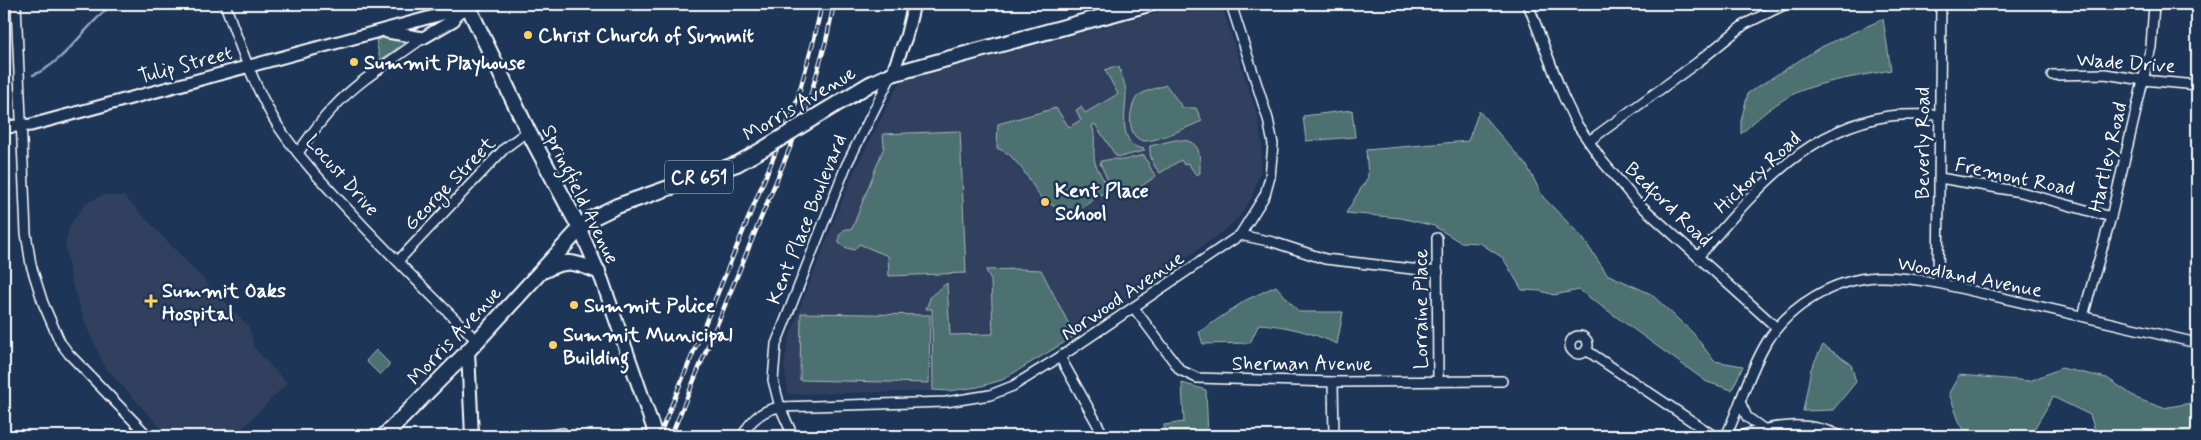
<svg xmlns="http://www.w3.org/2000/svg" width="2201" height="440" font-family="Mynerve,sans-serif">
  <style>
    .built { fill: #31415f }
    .green { fill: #4e7071; stroke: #a6b8b8 }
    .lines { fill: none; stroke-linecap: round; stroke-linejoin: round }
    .stream { stroke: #90a6bb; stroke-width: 2.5 }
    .minor-casing { stroke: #fff; stroke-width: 12 }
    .tertiary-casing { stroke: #fff; stroke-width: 15 }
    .secondary-casing { stroke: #fff; stroke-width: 16 }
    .primary-casing { stroke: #fff; stroke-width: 18 }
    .minor { stroke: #1d3557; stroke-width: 9 }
    .tertiary { stroke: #1d3557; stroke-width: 11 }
    .secondary { stroke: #1d3557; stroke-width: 12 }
    .primary { stroke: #1d3557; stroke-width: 14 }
    .rail-casing { stroke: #fff; stroke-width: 4.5 }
    .rail { stroke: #1d3557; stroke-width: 2.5; stroke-dasharray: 8; stroke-linecap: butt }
    .primary-bridge-casing { stroke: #fff; stroke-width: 18; stroke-linecap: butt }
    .primary-bridge { stroke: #1d3557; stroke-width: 14 }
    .poi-dot { fill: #ffd166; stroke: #1d3557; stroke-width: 2 }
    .labels { text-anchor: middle; stroke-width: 5; stroke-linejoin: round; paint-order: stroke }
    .shield { fill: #1d3557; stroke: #bbc2cd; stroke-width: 1 }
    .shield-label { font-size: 19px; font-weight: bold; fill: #fff }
    .poi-label { font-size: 20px; font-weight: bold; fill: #fff; stroke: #1d3557; text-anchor: start }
    .street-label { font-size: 20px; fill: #fff; stroke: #1d3557 }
  </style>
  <rect width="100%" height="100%" fill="#1d3557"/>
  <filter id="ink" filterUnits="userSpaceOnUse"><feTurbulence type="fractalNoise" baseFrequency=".02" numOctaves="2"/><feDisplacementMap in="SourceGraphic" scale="10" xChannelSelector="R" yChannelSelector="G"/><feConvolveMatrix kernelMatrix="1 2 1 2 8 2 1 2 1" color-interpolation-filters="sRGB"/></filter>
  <g filter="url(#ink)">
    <g class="built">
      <polygon points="1189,4 1221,4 1258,117 1262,145 1260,172 1252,197 1239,217 1220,234 1080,333 1002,380 978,387 949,391 788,394 784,365 788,342 803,300 852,176 897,87 902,81"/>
      <polygon points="104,195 124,196 249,327 254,348 287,383 235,436 168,436 105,367 87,328 71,281 65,243 71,223 86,203"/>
    </g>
    <g class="green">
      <path d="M 1883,19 L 1891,70 C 1861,76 1828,80 1800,91 C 1777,101 1759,117 1741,134 L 1741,121 L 1748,93 L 1819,48 Z"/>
      <polygon points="390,37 412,38 380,60 376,40"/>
      <path d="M 1112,67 L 1119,67 C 1121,75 1126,85 1126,93 C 1126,112 1117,146 1144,149 L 1144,151 L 1120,157 L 1116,156 L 1095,124 L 1092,126 C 1097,136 1092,151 1095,163 C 1098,171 1104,180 1109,189 L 1105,195 L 1101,194 L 1069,217 L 1057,207 L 1043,201 L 1023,170 L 1009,154 L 997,148 L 998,124 L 1056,108 L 1069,127 L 1081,120 L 1076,110 L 1081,107 L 1085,113 L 1118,94 L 1105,70 Z"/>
      <path d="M 1166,85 L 1183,108 L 1196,108 L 1202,121 C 1190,126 1158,141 1146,141 C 1126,141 1128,109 1137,97 C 1143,91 1158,88 1166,85 Z"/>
      <polygon points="1352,110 1355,137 1306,141 1303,116"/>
      <polygon points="1479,111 1527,166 1543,197 1582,237 1607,274 1651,294 1693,333 1714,361 1743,366 1732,390 1707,382 1579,290 1554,295 1541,291 1522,290 1503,258 1480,243 1460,242 1434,226 1401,218 1346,213 1368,177 1366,150 1468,141"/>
      <polygon points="960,131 966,273 889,276 888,256 859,244 854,250 844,247 839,243 839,236 845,229 852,229 884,147 883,134"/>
      <path d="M 1175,140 C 1201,139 1200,152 1200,173 L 1196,175 L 1188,163 L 1184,165 L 1181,160 L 1160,173 C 1153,165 1149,157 1150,146 Z"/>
      <polygon points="1144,155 1152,171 1156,176 1132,193 1127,186 1115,184 1111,187 1100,163 1101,161 1113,159 1124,160"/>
      <polygon points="1017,269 1041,270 1075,336 1002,380 978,387 949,391 933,390 932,309 926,309 931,296 947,283 950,335 993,334 991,280 986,270"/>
      <path d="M 1276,286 L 1299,312 L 1343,312 L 1337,344 C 1311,332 1287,326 1259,324 L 1250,343 L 1203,344 L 1199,332 L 1246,300 Z"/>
      <polygon points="801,313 930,315 929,383 800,380"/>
      <polygon points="1823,345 1851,364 1856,382 1833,410 1803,411 1811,369"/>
      <polygon points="376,350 390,364 380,375 366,361"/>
      <polygon points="2061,368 2107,378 2138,399 2163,408 2197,402 2197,436 2097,436 2090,415 2053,397 2030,436 1969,436 1960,424 1949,393 1959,375 2030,381"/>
      <polygon points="1182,383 1206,390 1208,436 1165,436 1164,425 1184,422"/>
    </g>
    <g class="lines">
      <g class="stream">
        <polyline points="4,75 6,75"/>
        <path d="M 33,75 C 64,64 86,24 113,4"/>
      </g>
      <defs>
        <g id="minor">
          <polyline points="16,4 26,233 31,265 43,303 60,342 69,354 148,436"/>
          <path d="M 225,4 C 240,46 254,87 278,126 C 300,159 327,187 354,216 C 394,259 436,300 477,341"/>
          <polyline points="1528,4 1563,96 1576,123 1603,162 1636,201 1777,328"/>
          <polyline points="2052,75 2105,74 2143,80 2197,85"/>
          <polyline points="1589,141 1698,62 1745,24 1786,4"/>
          <path d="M 298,153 C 309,137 320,121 334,107 C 359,80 393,60 423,38"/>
          <polyline points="1940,178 2021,192 2111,217"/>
          <polyline points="1240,235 1273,242 1325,259 1438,272"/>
          <polyline points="1437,238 1438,380"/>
          <path d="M 1698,257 C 1752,195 1803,129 1889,116 C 1906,114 1922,115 1939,115"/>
          <polyline points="398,261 505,148 528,131"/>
          <polyline points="1938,283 1941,4"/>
          <polyline points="1134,308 1175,363 1180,370 1197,378 1333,382 1502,381"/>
          <polyline points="2083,316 2111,217 2151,47 2154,4"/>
          <circle cx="1579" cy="345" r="9"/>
          <polyline points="1586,350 1714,436"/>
          <polyline points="1060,357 1104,436"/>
          <polyline points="1333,382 1334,436"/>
          <polyline points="1741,404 1747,417 1765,430"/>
          <polyline points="543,436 563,433"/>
          <path d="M 743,436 C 750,420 762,410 780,407 L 946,402 L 990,395 L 1013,386 L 1060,357 L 1240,235 L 1265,195 L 1270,177 L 1273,144 L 1268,119 L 1231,4"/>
          <polyline points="793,436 780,407 773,380 776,344 846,166 892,74"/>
          <path d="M 1726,436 C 1740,406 1749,371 1767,342 C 1790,305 1834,279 1878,277 C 1898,276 1918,280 1938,283 L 2197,343"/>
          <path d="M 1741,436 C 1772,425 1810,420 1840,436"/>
        </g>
        <g id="tertiary">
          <polyline points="387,32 423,38 454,20 455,14"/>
          <polyline points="892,74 906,37 914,4"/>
          <polyline points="4,127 31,125 446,13 455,14 476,4"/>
        </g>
        <g id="secondary">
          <polyline points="579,227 602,280 656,436"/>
          <polyline points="468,351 472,436"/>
        </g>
        <g id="primary">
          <polyline points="467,4 528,131 579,227"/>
          <polyline points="815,117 870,84 892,74 1149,4"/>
          <path d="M 545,270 C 567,258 576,263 598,271"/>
          <polyline points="384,436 468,351 588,220 617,206 737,164 765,148"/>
        </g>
      </defs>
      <use href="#minor" class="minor-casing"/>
      <use href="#tertiary" class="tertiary-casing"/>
      <use href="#secondary" class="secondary-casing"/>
      <use href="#primary" class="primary-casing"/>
      <use href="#minor" class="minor"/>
      <use href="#tertiary" class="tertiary"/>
      <use href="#secondary" class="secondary"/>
      <use href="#primary" class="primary"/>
      <defs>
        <g id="rail">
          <polyline points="659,436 797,100 814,39 822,4"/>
          <polyline points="671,436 808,104 826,41 834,4"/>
        </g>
      </defs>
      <use href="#rail" class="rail-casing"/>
      <use href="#rail" class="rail"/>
      <defs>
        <polyline id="primary-bridge" points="765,148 815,117"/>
      </defs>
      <use href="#primary-bridge" class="primary-bridge-casing"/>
      <use href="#primary-bridge" class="primary-bridge"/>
    </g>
  </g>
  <g class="poi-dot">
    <circle cx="528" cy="35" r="5"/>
    <circle cx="354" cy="62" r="5"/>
    <circle cx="1045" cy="202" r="5"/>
    <path d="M148.5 293.5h5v5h5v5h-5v5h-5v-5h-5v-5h5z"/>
    <circle cx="574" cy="305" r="5"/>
    <circle cx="553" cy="345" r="5"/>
  </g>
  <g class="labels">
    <rect class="shield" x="665" y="160.5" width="68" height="33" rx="4"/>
    <g class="shield-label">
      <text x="699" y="184">CR 651</text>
    </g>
    <g class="poi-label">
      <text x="538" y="42">Christ Church of Summit</text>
      <text x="364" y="69">Summit Playhouse</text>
      <text x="1055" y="197">Kent Place<tspan x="1055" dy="23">School</tspan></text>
      <text x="162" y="297">Summit Oaks<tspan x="162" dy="23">Hospital</tspan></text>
      <text x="584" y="312">Summit Police</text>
      <text x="563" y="341">Summit Municipal<tspan x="563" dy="23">Building</tspan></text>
    </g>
    <g class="street-label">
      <text transform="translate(2126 62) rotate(4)" y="7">Wade Drive</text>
      <text transform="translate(185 64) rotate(-15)" y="7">Tulip Street</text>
      <text transform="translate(799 103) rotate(-31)" y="7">Morris Avenue</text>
      <text transform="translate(1922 143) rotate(-90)" y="7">Beverly Road</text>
      <text transform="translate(2107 157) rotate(-77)" y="7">Hartley Road</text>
      <text transform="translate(1757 172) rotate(-43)" y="7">Hickory Road</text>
      <text transform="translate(343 175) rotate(49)" y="7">Locust Drive</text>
      <text transform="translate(2015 176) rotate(12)" y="7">Fremont Road</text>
      <text transform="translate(449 183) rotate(-46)" y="7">George Street</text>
      <text transform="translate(581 194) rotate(64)" y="7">Springfield Avenue</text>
      <text transform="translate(1669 204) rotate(44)" y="7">Bedford Road</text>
      <text transform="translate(806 219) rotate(-68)" y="7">Kent Place Boulevard</text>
      <text transform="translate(1970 276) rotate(11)" y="7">Woodland Avenue</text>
      <text transform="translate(1122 295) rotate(-34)" y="7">Norwood Avenue</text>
      <text transform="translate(1420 309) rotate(-90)" y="7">Lorraine Place</text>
      <text transform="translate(454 335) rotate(-47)" y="7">Morris Avenue</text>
      <text x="1302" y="370">Sherman Avenue</text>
    </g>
  </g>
  <rect width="2201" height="440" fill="none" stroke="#1d3557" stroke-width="20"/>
  <rect x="10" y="10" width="2181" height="420" fill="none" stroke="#fff" stroke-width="2" filter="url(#ink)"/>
</svg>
